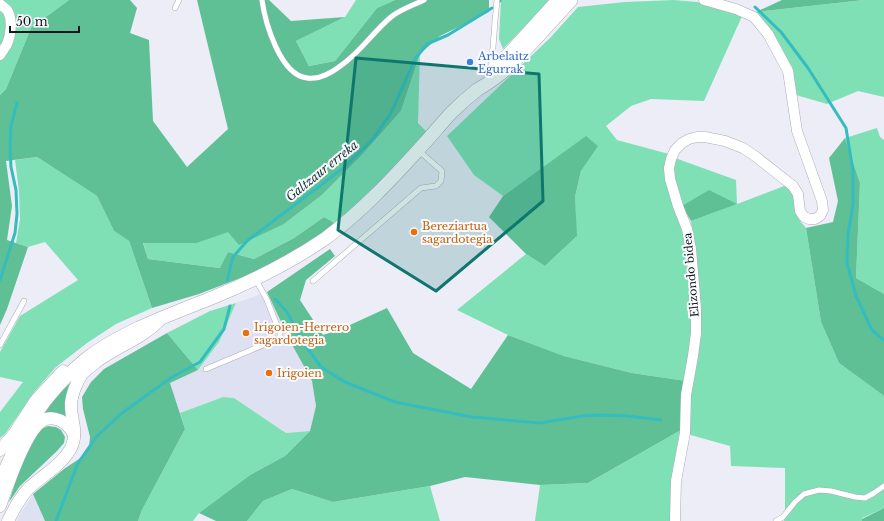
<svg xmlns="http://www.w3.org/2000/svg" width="884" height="521" font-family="'Libre Baskerville',serif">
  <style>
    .built { fill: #dee1f2 }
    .green { fill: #80e0b5 }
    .forest { fill: #5fc096 }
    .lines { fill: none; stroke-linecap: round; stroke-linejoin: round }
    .stream { stroke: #35bcbf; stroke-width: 3 }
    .service-casing { stroke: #aaacb5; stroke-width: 6 }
    .minor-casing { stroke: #aaacb5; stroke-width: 11 }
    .tertiary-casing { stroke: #aaacb5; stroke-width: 13 }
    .secondary-casing { stroke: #aaacb5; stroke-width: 14 }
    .service { stroke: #fff; stroke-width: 5 }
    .minor { stroke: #fff; stroke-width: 10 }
    .tertiary { stroke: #fff; stroke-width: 12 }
    .secondary { stroke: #fff; stroke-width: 13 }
    .marked { fill: #0f766e; fill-opacity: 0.2; stroke: #0f766e; stroke-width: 3; stroke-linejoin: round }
    .shop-dot { fill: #3f7fe0; stroke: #fafbff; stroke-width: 1.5 }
    .food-dot { fill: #e8710a; stroke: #fafbff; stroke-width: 1.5 }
    .labels { text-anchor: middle; stroke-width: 4; stroke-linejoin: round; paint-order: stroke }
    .shop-label { font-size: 11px; fill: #366cbe; stroke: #fafbff; text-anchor: start }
    .food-label { font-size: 11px; fill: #c56008; stroke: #fafbff; text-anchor: start }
    .street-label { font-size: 11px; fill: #16171a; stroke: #fafbff }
    .water-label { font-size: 12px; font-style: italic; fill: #203737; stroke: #fafbff }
  </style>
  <rect width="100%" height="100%" fill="#ecedf7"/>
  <g class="built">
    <polygon points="267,292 290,341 312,381 316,406 310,431 286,433 234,398 223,397 180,413 170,383 198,370 219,342 236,303"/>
    <polygon points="33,494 45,521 17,521 19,516"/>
  </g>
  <g class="green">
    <polygon points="0,0 69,0 31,28 6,89 0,95"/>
    <polygon points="356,0 395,0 377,8 335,61 309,66 296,41 345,17"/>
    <polygon points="501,0 550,0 503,49 499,39"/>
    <polygon points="674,0 697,2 743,14 704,101 651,99 631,106 606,126 617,140 669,154 685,235 693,327 686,381 632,373 564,356 508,335 457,310 526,254 545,266 576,237 575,197 581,171 597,146 586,137 503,196 474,175 447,136 550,38 578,7 625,2"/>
    <polygon points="864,0 884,0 884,97 858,91 827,104 796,95 768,28 756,12"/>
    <polygon points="420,54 418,123 428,133 368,195 336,224 324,217 294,238 254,259 228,252 221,268 148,259 143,242 197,243 228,231 284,224 322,195 360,157 401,111"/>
    <polygon points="877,128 880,137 884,140 884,294 856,278 860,183 845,138"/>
    <polygon points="37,157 97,196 114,231 129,241 152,308 116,324 87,343 56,367 35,391 5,434 0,438 0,412 23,382 0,377 0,352 20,316 78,280 45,242 28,247 16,243 20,219 19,191 15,160"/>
    <polygon points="675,158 736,180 737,204 787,185 793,193 795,208 800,221 806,228 821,322 839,363 884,396 884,508 862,518 862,521 784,521 785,508 785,468 731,466 730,446 687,434 698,308 691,221 736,204 682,206 672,173"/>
    <polygon points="236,303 219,342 198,370 167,333 210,311"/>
    <polygon points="223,397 234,398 286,433 310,431 285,456 250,475 199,513 193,521 138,521 142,510 185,429 180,413"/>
    <polygon points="681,430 672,521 535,521 540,485 588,483"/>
    <polygon points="430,486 440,521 247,521 263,501 292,489 333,502"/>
  </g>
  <g class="forest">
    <polygon points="69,0 130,0 137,8 130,33 149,40 153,121 187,167 228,129 197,0 269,0 291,21 345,17 296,41 309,66 335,61 377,8 395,0 489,0 489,12 440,36 420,54 401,111 360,157 322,195 284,224 239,245 228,232 197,243 143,243 148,259 220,268 228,252 254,259 294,238 324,217 336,224 307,245 251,274 199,294 152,308 129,241 114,231 97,196 37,157 6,161 12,206 7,240 28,247 7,309 0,325 0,95 6,89 31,28"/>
    <polygon points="782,0 864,0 756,12"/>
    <polygon points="586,136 598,146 581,171 575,197 577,236 545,266 526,254 489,217 503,196"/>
    <polygon points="845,138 860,183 856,278 884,294 884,396 839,363 821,322 806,228 833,222 838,201 829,158"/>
    <polygon points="709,190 737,204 691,221 682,206"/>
    <polygon points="330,249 335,256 306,280 300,300 323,335 339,330 387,308 413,353 471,389 508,335 564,356 632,373 686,381 681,430 588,483 540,485 465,477 430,486 333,502 292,489 263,501 247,521 216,521 199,513 250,475 285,456 310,431 316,406 312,381 290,341 267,292"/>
    <polygon points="167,333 198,370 170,383 185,429 142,510 138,521 45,521 33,494 64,469 82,457 89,447 90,437 83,409 82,397 91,382 104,369"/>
    <polygon points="70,383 72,384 67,417 43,414 52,401"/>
    <polygon points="48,426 56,427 61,430 65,437 64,443 57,451 20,486 9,502 18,474 32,440 39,430"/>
    <polygon points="884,508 884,521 862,521 862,519"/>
  </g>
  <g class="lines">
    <g class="stream">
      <polyline points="500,1 500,0"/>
      <polyline points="755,7 781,32 808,68 846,128 853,171 853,204 848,235 847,263 856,296 872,330 884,340"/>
      <polyline points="0,280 15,233 17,214 16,190 11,167 10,148 11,126 17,103"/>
      <polyline points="227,281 233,257 247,241 342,169 372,140 391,113 415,59 427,44 448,35 492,8"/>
      <polyline points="275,299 287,312 303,342 321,367 345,382 395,402 472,417 540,423 582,416 602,415 627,416 661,420"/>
      <polyline points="56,521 78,463 97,436 122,413 172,377 200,362 224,329 230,306"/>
    </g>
    <defs>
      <g id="service">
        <path d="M 262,0 C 265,22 280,75 307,78 C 320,80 333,72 343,64 C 361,51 374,31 391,17 C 399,10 414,5 424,0"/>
        <polyline points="175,8 179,0"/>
        <polyline points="491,73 495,21 497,0"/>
        <polyline points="313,281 421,188 436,186 441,181 442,171 419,151"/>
        <polyline points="0,345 24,301"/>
        <polyline points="206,369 280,338 280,333 267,300 256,280"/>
        <polyline points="776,521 783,517 795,502 804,494 819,490 831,491 855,497 865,498 874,493 884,486"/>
      </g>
      <g id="minor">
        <path d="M 0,4 C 2,6 5,8 7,10 C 13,19 11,35 7,44 C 5,48 2,51 0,55"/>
        <polyline points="675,521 676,481 685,433 686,395 693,356 696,333 696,309 691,249 687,229 678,206 670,179 669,168 671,159 675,150 682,143 689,139 697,137 705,137 725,141 743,148 755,156 793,186 798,194 800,211 804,217 809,219 815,219 820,216 823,210 822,201 797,131 788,71 768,34 754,17 736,9 704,0"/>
      </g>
      <g id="tertiary">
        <polyline points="0,450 14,434 36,400 63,371"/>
        <path d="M 0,506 C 7,487 25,431 42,421 C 46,418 52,418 56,419 C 65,421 70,427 74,435"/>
        <path d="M 8,521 C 14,509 20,497 29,488 C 43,475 62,465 71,448 C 79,431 70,419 71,403 C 72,394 77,382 82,374 C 86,370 91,366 96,362 C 116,347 141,339 159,321"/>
      </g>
      <g id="secondary">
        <polyline points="497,67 558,0"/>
        <path d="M 0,484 C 17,436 46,391 86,359 C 122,331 172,314 214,297 C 253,281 291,262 326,238 C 361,212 391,180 420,148 C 431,136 441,124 451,113 C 459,105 468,97 477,90 C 487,84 496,78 505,70 C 529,48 549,24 571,0"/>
      </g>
    </defs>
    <use href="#service" class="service-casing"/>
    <use href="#minor" class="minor-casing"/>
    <use href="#tertiary" class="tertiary-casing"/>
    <use href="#secondary" class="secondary-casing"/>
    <use href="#service" class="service"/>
    <use href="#minor" class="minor"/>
    <use href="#tertiary" class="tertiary"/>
    <use href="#secondary" class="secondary"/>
  </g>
  <path class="marked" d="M 356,58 L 539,74 L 543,201 L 436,291 L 338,230 Z"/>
  <circle class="shop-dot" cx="470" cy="62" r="4"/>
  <g class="food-dot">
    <circle cx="414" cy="232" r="4"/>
    <circle cx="246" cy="333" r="4"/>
    <circle cx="269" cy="373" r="4"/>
  </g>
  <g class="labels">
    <g class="shop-label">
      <text x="478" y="60">Arbelaitz<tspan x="478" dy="13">Egurrak</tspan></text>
    </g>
    <g class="food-label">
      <text x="422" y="230">Bereziartua<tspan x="422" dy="13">sagardotegia</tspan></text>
      <text x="254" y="331">Irigoien-Herrero<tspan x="254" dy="13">sagardotegia</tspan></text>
      <text x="277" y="377">Irigoien</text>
    </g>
    <g class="street-label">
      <text transform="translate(691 275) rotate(-95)" y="4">Elizondo bidea</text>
    </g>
    <g class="water-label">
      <text transform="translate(322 171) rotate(-39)" y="4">Galtzaur erreka</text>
    </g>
  </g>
  <path d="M10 26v6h69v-6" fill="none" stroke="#16171a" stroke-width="2"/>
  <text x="16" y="26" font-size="12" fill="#16171a" stroke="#fafbff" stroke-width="3" paint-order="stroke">50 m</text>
</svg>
